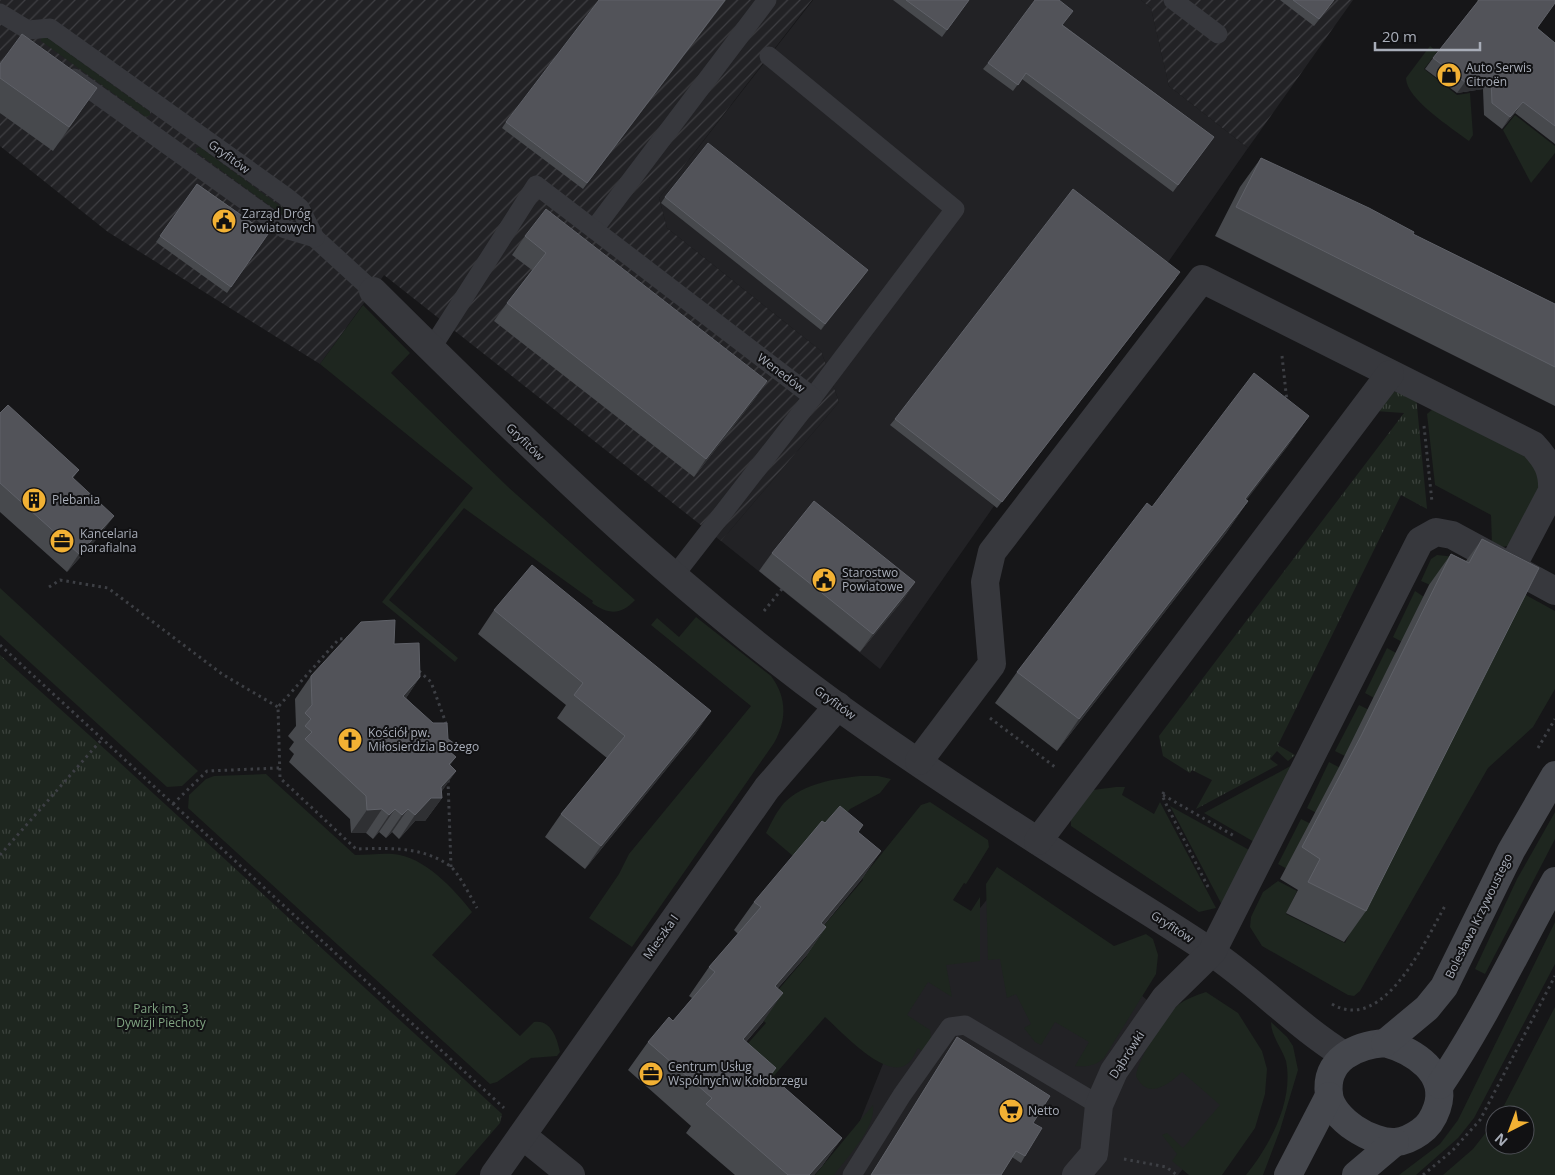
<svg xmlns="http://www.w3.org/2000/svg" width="1555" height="1175" font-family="'Open Sans',sans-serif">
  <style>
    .built { fill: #222225 }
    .industrial { fill: url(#industrial-furrows) }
    .green { fill: #1e261f }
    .park { fill: url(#park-tufts) }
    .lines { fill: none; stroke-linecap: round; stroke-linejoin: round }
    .path { stroke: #3d3f44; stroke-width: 3; stroke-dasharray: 2.5 4; stroke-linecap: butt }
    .service { stroke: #37383d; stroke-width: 19 }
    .minor { stroke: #37383d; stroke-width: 28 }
    .secondary { stroke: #45474d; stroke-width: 28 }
    .wall { fill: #47494d }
    .shaded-wall { fill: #2f3033 }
    .building { fill: #525359; stroke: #5f6168 }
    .labels { text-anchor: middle; stroke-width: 4; stroke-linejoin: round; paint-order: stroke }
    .poi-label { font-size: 12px; fill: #a8adb8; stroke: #111113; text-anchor: start }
    .street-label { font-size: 12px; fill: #a8adb8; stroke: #111113 }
    .park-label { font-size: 12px; fill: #7fa381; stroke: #111113 }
  </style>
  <defs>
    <pattern id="industrial-furrows" width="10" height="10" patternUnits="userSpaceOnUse" patternTransform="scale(1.25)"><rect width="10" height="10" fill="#222225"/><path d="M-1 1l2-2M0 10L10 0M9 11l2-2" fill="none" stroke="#3f3f43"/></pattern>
    <pattern id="park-tufts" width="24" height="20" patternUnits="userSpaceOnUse" patternTransform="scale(1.25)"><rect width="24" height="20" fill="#1e261f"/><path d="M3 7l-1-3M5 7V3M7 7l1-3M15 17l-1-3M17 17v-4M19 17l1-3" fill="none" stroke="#3c433d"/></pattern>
  </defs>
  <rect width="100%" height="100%" fill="#161618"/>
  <g class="built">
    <polygon points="813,0 1141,0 1151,8 1169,86 1248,148 1164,268 969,486 994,506 880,669 721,541 839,402 821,351 667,228 659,198"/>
    <polygon points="1006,876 1248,1089 1178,1175 825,1175 849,1148 912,992"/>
  </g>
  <g class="industrial">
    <polygon points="0,0 812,0 659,198 667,228 821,351 839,402 721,541 384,275 320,364 108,232 0,146"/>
    <polygon points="1141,0 1353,0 1248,148 1169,86 1151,8"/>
  </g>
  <g class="green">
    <polygon points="45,36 150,112 150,115 146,117 41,41 41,37"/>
    <path d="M 1430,46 L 1437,52 L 1424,69 L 1457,95 L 1470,93 L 1473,135 L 1469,141 C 1452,128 1406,99 1406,78 Z"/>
    <polygon points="1515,115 1555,146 1555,153 1531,183 1503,130"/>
    <polygon points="200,147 288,212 288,215 284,216 196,152 196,148"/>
    <path d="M 363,305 L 410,353 L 391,373 L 507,486 L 635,600 C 621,615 609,615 592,603 L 593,601 L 464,508 L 389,600 L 458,658 L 455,662 L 382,602 L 473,488 L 320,364 Z"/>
    <polygon points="1436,406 1524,449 1543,479 1512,545 1498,548 1492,545 1491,515 1435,485 1427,414"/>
    <polygon points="1437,555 1456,557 1555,611 1555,689 1533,727 1488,768 1360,991 1354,996 1348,995 1262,946 1250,927 1251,917 1263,892 1278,881 1297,891 1286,914 1345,943 1519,599 1444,591 1421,581 1431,559"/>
    <polygon points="0,588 198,771 182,786 167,787 0,635"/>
    <polygon points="1415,591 1439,607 1415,649 1393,637"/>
    <path d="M 696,617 L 771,676 C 787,697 787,720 774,743 L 632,947 L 589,918 L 619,874 L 629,854 L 751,706 L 651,625 L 657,618 L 679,637 Z"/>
    <polygon points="1387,648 1409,660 1387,705 1365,693"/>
    <polygon points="1359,705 1381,716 1357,762 1335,751"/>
    <polygon points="1329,762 1352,774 1329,819 1307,808"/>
    <polygon points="1296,763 1256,843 1204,813"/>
    <path d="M 266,774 L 355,855 C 368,855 381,853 393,854 C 424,856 455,890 472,912 L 432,955 L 520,1036 L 534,1022 C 551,1019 557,1038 560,1052 L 557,1056 L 531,1058 L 497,1082 L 490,1084 L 188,808 L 189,795 L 206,779 L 214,776 Z"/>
    <path d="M 860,776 L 878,776 L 891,779 L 880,793 L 850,809 L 826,838 L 793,856 L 766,833 C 771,823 777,811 784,803 C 804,783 834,779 860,776 Z"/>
    <polygon points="1116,787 1125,787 1122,795 1154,814 1160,802 1216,908 1199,912 1071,826 1071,820 1093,790"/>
    <path d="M 930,802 L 988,840 L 989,847 L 966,884 L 964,883 L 953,900 L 971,911 L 980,897 L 980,961 L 946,965 L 952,997 L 928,982 L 907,1015 L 930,1030 L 931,1039 L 923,1052 L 918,1048 C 915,1053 912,1061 907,1064 C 886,1081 841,1031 825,1017 L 758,1094 L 727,1067 L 766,1023 L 757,1015 L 807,956 L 802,951 L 863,880 L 862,878 L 921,805 Z"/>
    <polygon points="1170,806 1251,851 1222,905"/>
    <polygon points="1555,812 1555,839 1485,974 1475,969 1517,879"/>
    <polygon points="1301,819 1323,830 1300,876 1278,864"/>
    <path d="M 997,867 L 1114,946 L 1146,934 L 1153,939 L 1158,955 L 1156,974 L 1104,1058 C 1095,1066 1087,1067 1075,1066 L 1089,1042 L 1055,1022 L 1041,1045 L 1035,1042 L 1024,1028 L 1031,1024 L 1016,994 L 1007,998 L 1000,959 L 988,960 L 986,884 Z"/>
    <polygon points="1555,922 1555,964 1474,1118 1458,1138 1416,1175 1399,1175 1440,1144 1458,1120"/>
    <path d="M 1206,992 L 1238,1013 L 1262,1051 L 1267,1069 L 1265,1094 L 1255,1128 L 1222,1175 L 1189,1175 L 1172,1161 L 1177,1154 L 1162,1135 L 1167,1133 L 1183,1148 L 1220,1105 L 1182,1072 C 1169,1084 1148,1101 1136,1076 C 1138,1059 1164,1017 1178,1005 C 1186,999 1196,995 1206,992 Z"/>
    <polygon points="1555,1007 1555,1175 1443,1175 1473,1149 1495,1121 1495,1145 1525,1145 1525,1115 1499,1115"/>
    <path d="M 1271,1022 L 1287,1037 L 1293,1046 L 1298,1070 L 1280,1130 L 1263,1175 L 1246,1175 C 1270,1145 1294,1101 1286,1061 C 1282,1048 1271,1036 1271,1022 Z"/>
    <path d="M 873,1105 C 876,1128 848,1156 834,1175 L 815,1175 Z"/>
  </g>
  <g class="park">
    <polygon points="1396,391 1416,396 1427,509 1401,495 1278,745 1295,755 1288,761 1277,751 1270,759 1278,765 1196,809 1212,780 1192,770 1190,773 1163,756 1159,736 1404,413 1375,411 1389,395"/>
    <polygon points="0,655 118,761 502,1114 500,1123 455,1175 0,1175"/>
  </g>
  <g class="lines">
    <g class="path">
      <polyline points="1282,356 1287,402"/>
      <polyline points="1424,426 1432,502"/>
      <polyline points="49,587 60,580 108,588 222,674 278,707"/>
      <polyline points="764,611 782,589"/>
      <path d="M 349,638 L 339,639 L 278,707 L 280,778 L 356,849 C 388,848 422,846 450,866 C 459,873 471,898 477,908"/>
      <polyline points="0,645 504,1108"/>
      <polyline points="419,671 431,682 447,726"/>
      <polyline points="990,718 1055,767"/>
      <polyline points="1538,748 1555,719"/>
      <polyline points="448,780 451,867"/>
      <polyline points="1164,792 1162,795 1166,804 1208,887"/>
      <polyline points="1163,795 1236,837"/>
      <polyline points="173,804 207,771 279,768"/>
      <polyline points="0,855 103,738"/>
      <path d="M 1332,1004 C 1384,1035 1426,939 1445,906"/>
      <polyline points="1124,1159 1166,1167 1177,1175"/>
      <polyline points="1423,1175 1452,1151 1480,1120 1555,976"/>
    </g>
    <g class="service">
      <polyline points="1173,0 1218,34"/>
      <polyline points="0,13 28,30 50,28 285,196 300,208 315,238 373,291"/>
      <polyline points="769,56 955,209 813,397"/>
      <polyline points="74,78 285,229 315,238"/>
      <polyline points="594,229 767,0"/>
      <polyline points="431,349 536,185 813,397 674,576"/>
      <polyline points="852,1175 902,1095 950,1027 965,1025 1099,1105"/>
    </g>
    <g class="minor">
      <path d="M 373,291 C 520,437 668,583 837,706 C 924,769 1016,827 1106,885 C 1141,907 1177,929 1211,952 C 1258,984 1296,1025 1344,1055"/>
      <path d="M 919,761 L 992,664 L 985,582 L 992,552 L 1202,279 L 1533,445 C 1547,460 1553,471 1552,491 L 1512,567"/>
      <polyline points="1038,841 1390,374"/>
      <polyline points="523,1136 571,1175"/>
      <polyline points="494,1175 767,788 838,706"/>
      <polyline points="1076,1175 1094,1154 1099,1105 1114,1071 1165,998 1212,952 1420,541 1436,532 1452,535 1555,591"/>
    </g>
    <g class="secondary">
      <path d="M 1385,1043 C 1414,1051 1449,1073 1437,1108 C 1434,1117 1429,1126 1420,1132 C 1413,1137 1405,1141 1396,1142 C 1372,1144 1332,1119 1329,1095 C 1324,1059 1357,1045 1385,1043 Z"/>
      <polyline points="1385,1043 1427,1008 1444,987 1511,851 1555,775"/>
      <path d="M 1440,1085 C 1484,1020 1517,949 1555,881"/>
      <polyline points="1288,1175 1329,1096"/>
      <polyline points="1356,1175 1395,1142"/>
    </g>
  </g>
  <g class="wall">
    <polygon points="726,0 583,189 502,128 506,122"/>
    <polygon points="893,0 969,0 942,37"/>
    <polygon points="1280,0 1334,0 1314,26"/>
    <polygon points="1477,0 1555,0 1537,28 1555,43 1555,144 1515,113 1502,129 1484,115 1483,89 1457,93 1425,69 1433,58 1478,1"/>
    <polygon points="1063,25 1214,137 1173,192 1022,79 1013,91 983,69 988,63"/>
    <polygon points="0,64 81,111 53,151 0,113"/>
    <polygon points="1261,158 1413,234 1555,304 1555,406 1215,236 1240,187"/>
    <polygon points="197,184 268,234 227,293 156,242"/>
    <polygon points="665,197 868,270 821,330 661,203"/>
    <polygon points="525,236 767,381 754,400 694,477 494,321 507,303 532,270 512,255"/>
    <polygon points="1176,278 997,508 890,425 895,419"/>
    <polygon points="0,413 79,470 73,478 101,534 67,572 0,512"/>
    <polygon points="1309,416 1287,447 1246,500 1248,501 1226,533 1057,751 995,703 1017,672 1152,507"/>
    <polygon points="1482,539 1366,911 1344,942 1286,913 1298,890 1280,879 1339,767 1429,585 1451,554 1466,561"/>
    <polygon points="772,553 915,582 903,600 860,652 759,571"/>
    <polygon points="494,610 711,711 695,734 585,869 545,837 561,814 607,758 557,718 566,705 478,634"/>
    <polygon points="394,644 420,677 406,698 448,739 455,744 450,752 456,757 450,765 456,771 441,792 442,798 425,821 415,821 399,839 392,832 386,838 379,832 373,839 366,833 351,833 350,819 289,762 294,754 289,749 294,742 288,736 296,726 295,699 311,676"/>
    <polygon points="825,823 858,832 881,851 861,880 824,925 826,927 806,956 778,988 763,1022 746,1042 776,1068 771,1076 842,1138 822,1166 814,1175 735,1175 686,1133 691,1126 628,1070 648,1042 673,1021 692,998 689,996 709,967 738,934 734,930 754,902"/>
    <polygon points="957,1037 1033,1123 1025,1156 1021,1163 1012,1157 1001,1175 871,1175"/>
  </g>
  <g class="shaded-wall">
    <polygon points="1491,77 1483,89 1457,93 1465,82"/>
    <polygon points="1523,102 1515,113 1502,129 1510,117"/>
    <polygon points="868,270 863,277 821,330 825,324"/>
    <polygon points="767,381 754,400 694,477 706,459"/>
    <polygon points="1309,416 1287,447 1223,531 1245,499"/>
    <polygon points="1248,501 1226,533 1057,751 1079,719"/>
    <polygon points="114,516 101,534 67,572 79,554"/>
    <polygon points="915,582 903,600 860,652 873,634"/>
    <polygon points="420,677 404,701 403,696"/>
    <polygon points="711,711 695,734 585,869 601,846"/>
    <polygon points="456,771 440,794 442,798 425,821 415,821 399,839 415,815"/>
    <polygon points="382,809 366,833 351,833 367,810"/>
    <polygon points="395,809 379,832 373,839 389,815"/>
    <polygon points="408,809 392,832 386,838 402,815"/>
    <polygon points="881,851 861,880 801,952 821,923"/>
    <polygon points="826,927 806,956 755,1014 775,986"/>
    <polygon points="783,993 763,1022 723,1068 743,1039"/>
    <polygon points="842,1138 822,1166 814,1175 809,1175"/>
  </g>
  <g class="building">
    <polygon points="599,0 725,0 587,183 506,122"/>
    <polygon points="906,0 969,0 947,30"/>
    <polygon points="1035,0 1059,0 1073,11 1062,25 1214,137 1178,185 1026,73 1018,85 988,63"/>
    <polygon points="1293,0 1334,0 1319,19"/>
    <polygon points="1479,0 1555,0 1555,3 1537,28 1555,43 1555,126 1523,102 1510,117 1492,103 1491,77 1465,82 1433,58"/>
    <polygon points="22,34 97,88 69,127 0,78 0,64"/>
    <polygon points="708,143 868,270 825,324 665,197"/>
    <polygon points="1261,158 1369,208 1414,232 1413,234 1555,304 1555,367 1236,207"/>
    <polygon points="197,184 268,234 231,287 160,236"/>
    <polygon points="1073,189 1180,272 1002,502 895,419"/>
    <polygon points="546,209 767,381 706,459 507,303 546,253 525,236"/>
    <polygon points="1254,373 1309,416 1245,499 1248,501 1079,719 1017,672 1147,503 1152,507"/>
    <polygon points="8,405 79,470 72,477 114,516 79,554 0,483 0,413"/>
    <polygon points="814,501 915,582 873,634 772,553"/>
    <polygon points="1482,539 1539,568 1366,911 1308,882 1320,859 1302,847 1361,736 1451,554 1469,563"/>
    <polygon points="532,565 711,711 601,846 561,814 625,736 574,695 583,683 494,610"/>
    <polygon points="395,620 394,644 419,643 420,677 403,696 433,723 447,723 448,739 455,744 449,751 456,757 449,764 456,771 441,787 442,798 431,798 415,815 408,809 402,815 395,809 389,815 382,809 367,810 366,796 305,739 312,732 305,726 311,719 305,713 312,705 311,676 361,622"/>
    <polygon points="840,806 863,825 858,832 881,851 821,923 826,927 775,986 783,993 743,1039 776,1068 770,1075 842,1138 809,1175 788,1175 706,1104 712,1098 648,1042 669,1017 673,1021 715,972 709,967 761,907 754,902 822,821 825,823"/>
    <polygon points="957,1037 1050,1096 1033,1123 1042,1128 1025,1156 1016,1151 1001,1175 871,1175"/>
  </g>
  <defs>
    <symbol id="shop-disc" viewBox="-11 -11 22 22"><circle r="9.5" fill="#f2b134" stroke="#111113"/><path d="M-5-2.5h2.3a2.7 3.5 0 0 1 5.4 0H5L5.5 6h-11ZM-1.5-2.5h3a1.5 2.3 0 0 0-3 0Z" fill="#111"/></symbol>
    <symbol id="civic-disc" viewBox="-11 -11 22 22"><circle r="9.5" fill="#f2b134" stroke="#111113"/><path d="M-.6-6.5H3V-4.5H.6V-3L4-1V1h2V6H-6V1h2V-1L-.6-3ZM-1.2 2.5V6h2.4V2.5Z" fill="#111"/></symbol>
    <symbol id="building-disc" viewBox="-11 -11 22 22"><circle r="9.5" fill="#f2b134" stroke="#111113"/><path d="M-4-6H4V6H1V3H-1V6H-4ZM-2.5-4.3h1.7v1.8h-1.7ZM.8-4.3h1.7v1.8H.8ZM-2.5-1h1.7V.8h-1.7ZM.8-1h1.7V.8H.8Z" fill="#111"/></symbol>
    <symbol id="office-disc" viewBox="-11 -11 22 22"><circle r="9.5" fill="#f2b134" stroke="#111113"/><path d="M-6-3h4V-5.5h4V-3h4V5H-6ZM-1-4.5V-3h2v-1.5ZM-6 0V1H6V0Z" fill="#111"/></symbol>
    <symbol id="church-disc" viewBox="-11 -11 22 22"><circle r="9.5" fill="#f2b134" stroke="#111113"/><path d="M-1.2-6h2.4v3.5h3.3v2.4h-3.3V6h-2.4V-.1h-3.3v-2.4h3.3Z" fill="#111"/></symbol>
    <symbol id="supermarket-disc" viewBox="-11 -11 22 22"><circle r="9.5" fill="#f2b134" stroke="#111113"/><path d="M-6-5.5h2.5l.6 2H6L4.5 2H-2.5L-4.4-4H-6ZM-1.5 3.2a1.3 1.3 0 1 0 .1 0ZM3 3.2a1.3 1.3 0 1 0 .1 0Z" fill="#111"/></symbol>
  </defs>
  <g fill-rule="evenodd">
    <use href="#shop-disc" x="1435" y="61" width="28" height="28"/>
    <use href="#civic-disc" x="210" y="207" width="28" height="28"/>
    <use href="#building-disc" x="20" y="486" width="28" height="28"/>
    <use href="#office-disc" x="48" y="527" width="28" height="28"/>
    <use href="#civic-disc" x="810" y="566" width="28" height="28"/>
    <use href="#church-disc" x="336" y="726" width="28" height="28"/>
    <use href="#office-disc" x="637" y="1060" width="28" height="28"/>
    <use href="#supermarket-disc" x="997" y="1097" width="28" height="28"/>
  </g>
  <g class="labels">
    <g class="poi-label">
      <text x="1466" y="72">Auto Serwis<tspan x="1466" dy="14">Citroën</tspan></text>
      <text x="242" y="218">Zarząd Dróg<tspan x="242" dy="14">Powiatowych</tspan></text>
      <text x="52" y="504">Plebania</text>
      <text x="80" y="538">Kancelaria<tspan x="80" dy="14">parafialna</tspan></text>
      <text x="842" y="577">Starostwo<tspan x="842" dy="14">Powiatowe</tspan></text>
      <text x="368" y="737">Kościół pw.<tspan x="368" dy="14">Miłosierdzia Bożego</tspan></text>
      <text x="668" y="1071">Centrum Usług<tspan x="668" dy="14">Wspólnych w Kołobrzegu</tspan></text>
      <text x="1028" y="1115">Netto</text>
    </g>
    <g class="street-label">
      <text transform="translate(229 157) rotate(36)" y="4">Gryfitów</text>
      <text transform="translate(781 373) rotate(37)" y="4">Wenedów</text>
      <text transform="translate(525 442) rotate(44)" y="4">Gryfitów</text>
      <text transform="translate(835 703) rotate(36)" y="4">Gryfitów</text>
      <text transform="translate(1479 916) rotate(-64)" y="4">Bolesława Krzywoustego</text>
      <text transform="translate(1172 927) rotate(33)" y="4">Gryfitów</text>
      <text transform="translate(661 937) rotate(-55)" y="4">Mieszka I</text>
      <text transform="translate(1127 1055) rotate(-57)" y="4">Dąbrówki</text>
    </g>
    <g class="park-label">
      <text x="161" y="1013">Park im. 3<tspan x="161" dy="14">Dywizji Piechoty</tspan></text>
    </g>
  </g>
  <g transform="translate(1510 1130) rotate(222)"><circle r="24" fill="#111113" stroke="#4d4f55"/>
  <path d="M0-4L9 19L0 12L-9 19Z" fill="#f2b134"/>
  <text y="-8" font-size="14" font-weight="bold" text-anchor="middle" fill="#a8adb8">N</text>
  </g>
  <path d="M1375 42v8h105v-8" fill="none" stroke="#a8adb8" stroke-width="2.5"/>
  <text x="1382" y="42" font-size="15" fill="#a8adb8" stroke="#111113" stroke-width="4" paint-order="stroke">20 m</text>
</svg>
